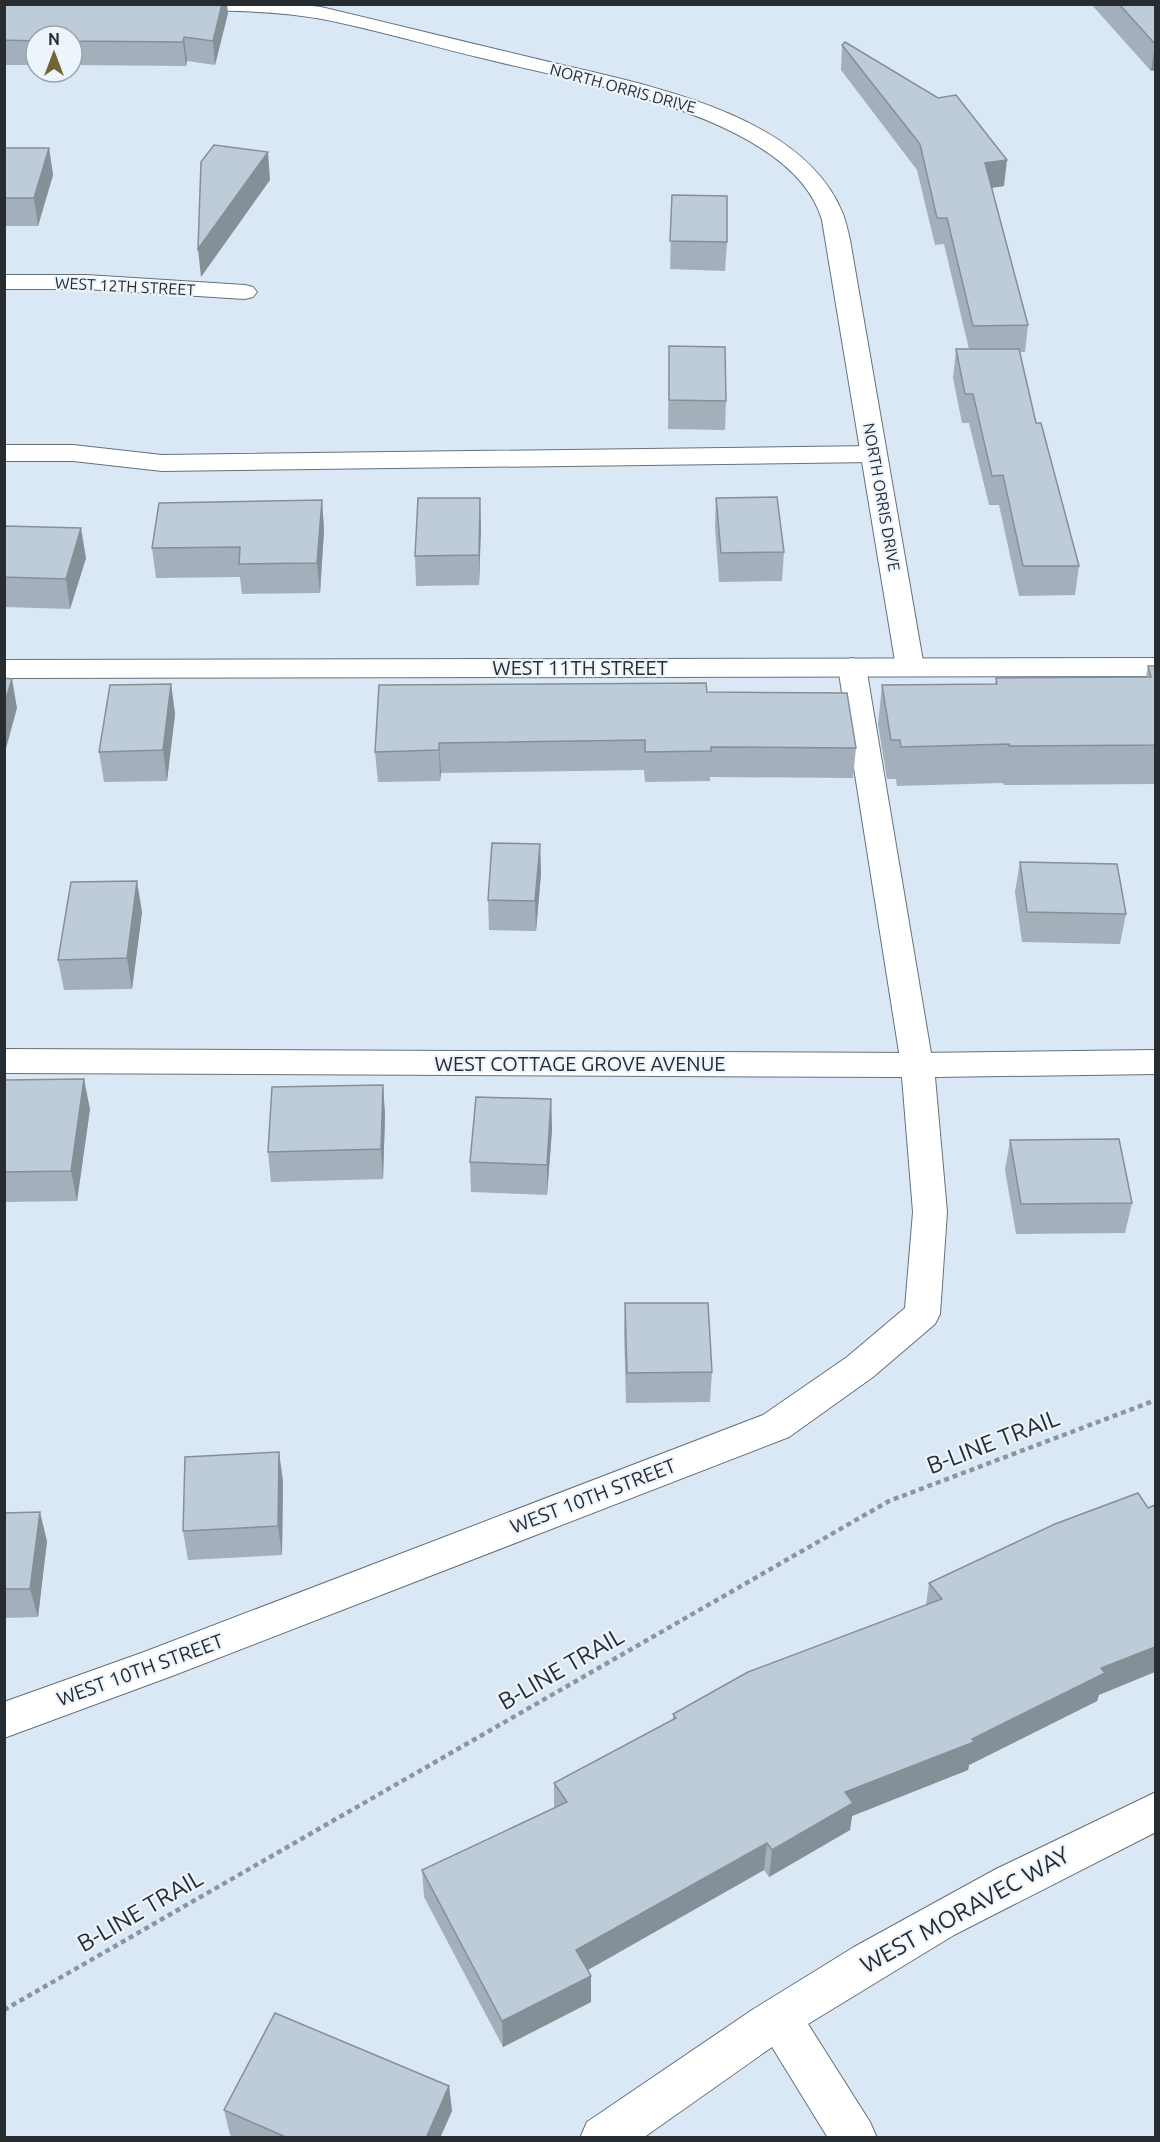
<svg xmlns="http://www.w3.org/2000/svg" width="1160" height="2142" font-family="Ubuntu,sans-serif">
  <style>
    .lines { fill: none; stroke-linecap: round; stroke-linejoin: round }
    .service-casing { stroke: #65717d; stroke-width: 2 }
    .minor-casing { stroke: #65717d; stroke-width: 2 }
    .tertiary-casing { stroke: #65717d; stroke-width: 2 }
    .path { stroke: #8b959e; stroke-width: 4.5; stroke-dasharray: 5 4; stroke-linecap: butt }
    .service { fill: #fff; fill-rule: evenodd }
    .minor { fill: #fff; fill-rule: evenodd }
    .tertiary { fill: #fff; fill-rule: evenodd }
    .wall { fill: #a3afbb }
    .shaded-wall { fill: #858f98 }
    .building { fill: #beccd9; stroke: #858f98; stroke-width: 1.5 }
    .labels { text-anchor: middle; stroke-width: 4.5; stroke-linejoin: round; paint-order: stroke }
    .far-street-label { font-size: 16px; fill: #272c31; stroke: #ecf4fc }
    .street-label { font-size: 20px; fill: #272c31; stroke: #ecf4fc }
    .near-street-label { font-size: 24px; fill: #272c31; stroke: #ecf4fc }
  </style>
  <rect width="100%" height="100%" fill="#dae8f5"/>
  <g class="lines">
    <defs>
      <g id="service">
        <polygon points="4,445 73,445 162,455 874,446 883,449 887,454 883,459 874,462 162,471 73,461 4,461"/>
        <polygon points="852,658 862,661 866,667 933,1065 929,1073 917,1077 905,1073 901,1065 838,667 842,661"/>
      </g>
      <g id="minor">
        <path d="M 126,4 L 295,4 L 321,7 C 393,24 465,42 537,59 C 634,83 801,109 843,214 C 846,222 848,231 850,240 L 924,667 L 920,673 L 910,676 L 900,673 L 896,667 L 822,220 C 792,116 581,83 490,60 C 434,47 378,30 322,19 C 262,8 197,11 136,10 L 129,8 Z"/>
        <polygon points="4,275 86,275 245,285 253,287 257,292 253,297 245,299 86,289 4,289"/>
        <polygon points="4,1049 917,1053 1156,1050 1156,1074 935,1077 947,1212 940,1314 935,1324 873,1377 789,1437 172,1676 4,1738 4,1702 144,1652 763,1415 847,1357 905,1308 913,1212 902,1077 4,1073"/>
        <polygon points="1156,1792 1156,1832 954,1935 808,2024 870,2122 877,2138 828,2138 772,2047 643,2138 580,2138 587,2122 752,2010 854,1947 996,1869"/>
      </g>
      <polygon id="tertiary" points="1156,658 1156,676 4,678 4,660"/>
    </defs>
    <use href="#service" class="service-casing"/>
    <use href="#minor" class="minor-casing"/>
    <use href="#tertiary" class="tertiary-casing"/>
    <polyline class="path" points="4,2010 889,1501 1156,1400"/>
    <use href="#service" class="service"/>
    <use href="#minor" class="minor"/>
    <use href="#tertiary" class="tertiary"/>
  </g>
  <g class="wall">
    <polygon points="4,4 228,13 215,65 187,61 186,66 72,65 72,36 36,36 36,65 4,65"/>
    <polygon points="1091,4 1155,4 1155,70 1151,71"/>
    <polygon points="842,45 1004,186 992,188 1028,325 1025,352 1020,352 1036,423 1079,566 1075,595 1019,596 999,505 989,505 969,423 962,423 953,378 956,349 969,349 944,244 935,245 917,170 841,70"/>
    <polygon points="4,148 49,148 53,175 38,226 4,226"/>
    <polygon points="672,195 727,242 725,271 670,269"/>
    <polygon points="669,346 726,401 725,430 668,429"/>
    <polygon points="716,498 784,552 782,581 719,582 715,527"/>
    <polygon points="322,500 324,530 320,593 242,594 240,577 156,578 152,548"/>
    <polygon points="4,526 86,558 70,609 4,607"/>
    <polygon points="481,527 479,585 416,586 415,556"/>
    <polygon points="1148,666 1155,666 1155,784 1004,785 1003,783 897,786 896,779 887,779 878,724 882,685 995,684 996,678 1146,677"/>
    <polygon points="171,684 175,714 167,781 104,782 99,752"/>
    <polygon points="707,692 856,748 853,778 710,777 710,781 645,782 644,770 441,773 440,781 378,782 375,752"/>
    <polygon points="540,844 541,874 536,931 489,930 488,900"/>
    <polygon points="1020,862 1126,914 1120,944 1022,942 1015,892"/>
    <polygon points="142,912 132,989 64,990 58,960"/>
    <polygon points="4,1080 90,1109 77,1201 4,1202"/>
    <polygon points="383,1085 385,1115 383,1179 271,1182 268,1152"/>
    <polygon points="551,1099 552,1130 547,1195 471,1192 470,1162"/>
    <polygon points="1010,1140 1132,1203 1125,1233 1016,1234 1005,1170"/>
    <polygon points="625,1303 712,1372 710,1402 626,1403 624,1332"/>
    <polygon points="283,1481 282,1555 188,1560 183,1531"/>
    <polygon points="4,1513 47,1541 38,1617 4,1618"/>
    <polygon points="929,1583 1099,1695 1097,1701 969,1765 968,1770 852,1816 850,1830 769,1877 764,1870 588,1970 591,1976 591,2002 503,2047 424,1897 422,1870 554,1808 554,1783 673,1720 673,1714 926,1605"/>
    <polygon points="449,2086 452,2111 440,2138 235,2138 230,2135 224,2110"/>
  </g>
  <g class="shaded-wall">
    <polygon points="222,4 227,4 228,13 215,65 213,41"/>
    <polygon points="184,37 187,61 186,66 183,42"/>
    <polygon points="1155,44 1155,70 1151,71"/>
    <polygon points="49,148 53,175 38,226 34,198"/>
    <polygon points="268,152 270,180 201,277 198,249"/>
    <polygon points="1007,160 1004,186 982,189 985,163"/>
    <polygon points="480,498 481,527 479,585 479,555"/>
    <polygon points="322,500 324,530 320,593 317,563"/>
    <polygon points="81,528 86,558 70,609 66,579"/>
    <polygon points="12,679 17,708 4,756 4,705"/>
    <polygon points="171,684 175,714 167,781 163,750"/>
    <polygon points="439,743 441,773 440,781 439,750"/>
    <polygon points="540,844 541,874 536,931 535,901"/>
    <polygon points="137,881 142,912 132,989 127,958"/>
    <polygon points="84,1079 90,1109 77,1201 71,1171"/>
    <polygon points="383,1085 385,1115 383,1179 381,1149"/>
    <polygon points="551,1099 552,1130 547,1195 547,1165"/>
    <polygon points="279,1452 283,1481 282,1555 278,1526"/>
    <polygon points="40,1512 47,1541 38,1617 30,1589"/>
    <polygon points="1155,1647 1155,1672 1099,1695 1097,1701 969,1765 968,1770 852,1816 850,1830 769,1877 772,1850 845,1792 972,1739 1101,1668"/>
    <polygon points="767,1843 764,1870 577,1976 576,1950"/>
    <polygon points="591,1976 591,2002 503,2047 502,2021"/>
    <polygon points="449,2086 452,2111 440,2138 426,2138"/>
  </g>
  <g class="building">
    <polygon points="4,4 222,4 213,41 184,37 183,42 72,41 72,36 36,36 36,41 4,40"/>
    <polygon points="1119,4 1155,4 1155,44"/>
    <polygon points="845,42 938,98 956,95 1007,160 985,163 1028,325 973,326 947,218 937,218 920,144 842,45"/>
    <polygon points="214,145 268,152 198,249 201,162"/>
    <polygon points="4,148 49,148 34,198 4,198"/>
    <polygon points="672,195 727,196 727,242 670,241"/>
    <polygon points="669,346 725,347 726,401 669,400"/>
    <polygon points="956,349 1019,349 1036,423 1041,423 1079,566 1023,566 1003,475 992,476 973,394 965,394"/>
    <polygon points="777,497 784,552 721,553 716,498"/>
    <polygon points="418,498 480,498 479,555 415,556"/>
    <polygon points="322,500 317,563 239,564 240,547 152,548 159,503"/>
    <polygon points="4,526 81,528 66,579 4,577"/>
    <polygon points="1148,666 1155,666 1155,745 1009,746 1009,744 901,747 900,740 891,740 882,685 997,684 996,678 1151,677"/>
    <polygon points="4,678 12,679 4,705"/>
    <polygon points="706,683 707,692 847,693 856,748 711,747 711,751 645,752 645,740 439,743 439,750 375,752 379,685"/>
    <polygon points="171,684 163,750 99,752 110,685"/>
    <polygon points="492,843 540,844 535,901 488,900"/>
    <polygon points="1020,862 1117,864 1126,914 1027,912"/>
    <polygon points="137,881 127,958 58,960 71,882"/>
    <polygon points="84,1079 71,1171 4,1172 4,1080"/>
    <polygon points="383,1085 381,1149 268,1152 272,1087"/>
    <polygon points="476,1097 551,1099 547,1165 470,1162"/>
    <polygon points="1119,1139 1132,1203 1021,1204 1010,1140"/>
    <polygon points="625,1303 708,1303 712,1372 627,1373"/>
    <polygon points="279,1452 278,1526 183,1531 185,1457"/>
    <polygon points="1138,1493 1148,1508 1155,1505 1155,1647 1101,1668 1105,1673 972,1739 974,1742 845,1792 853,1803 772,1850 767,1843 576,1950 591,1976 502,2021 422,1870 567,1802 554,1783 676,1718 673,1714 748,1672 942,1599 929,1583 1055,1524"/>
    <polygon points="40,1512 30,1589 4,1589 4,1513"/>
    <polygon points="275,2013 449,2086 426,2138 288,2138 224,2110"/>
  </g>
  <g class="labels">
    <g class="far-street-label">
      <text transform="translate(623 88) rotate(15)" y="6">NORTH ORRIS DRIVE</text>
      <text transform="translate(125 286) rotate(3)" y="6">WEST 12TH STREET</text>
      <text transform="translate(882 497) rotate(80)" y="6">NORTH ORRIS DRIVE</text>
    </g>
    <g class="street-label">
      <text x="580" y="675">WEST 11TH STREET</text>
      <text x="580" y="1071">WEST COTTAGE GROVE AVENUE</text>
      <text transform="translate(593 1496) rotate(-21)" y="7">WEST 10TH STREET</text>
      <text transform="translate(140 1670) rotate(-20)" y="7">WEST 10TH STREET</text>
    </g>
    <g class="near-street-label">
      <text transform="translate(993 1442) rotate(-21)" y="8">B-LINE TRAIL</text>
      <text transform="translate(561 1669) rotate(-30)" y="8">B-LINE TRAIL</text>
      <text transform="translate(965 1910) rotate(-29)" y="8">WEST MORAVEC WAY</text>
      <text transform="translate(140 1911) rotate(-30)" y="8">B-LINE TRAIL</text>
    </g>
  </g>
  <rect width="1160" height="2142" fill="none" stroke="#272c31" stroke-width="12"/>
  <g transform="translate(54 54)"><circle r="28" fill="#ecf4fc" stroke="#9da4ab" stroke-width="1.5"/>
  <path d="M0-4.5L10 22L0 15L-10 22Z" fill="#716633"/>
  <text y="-9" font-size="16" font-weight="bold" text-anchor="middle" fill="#272c31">N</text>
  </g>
</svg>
